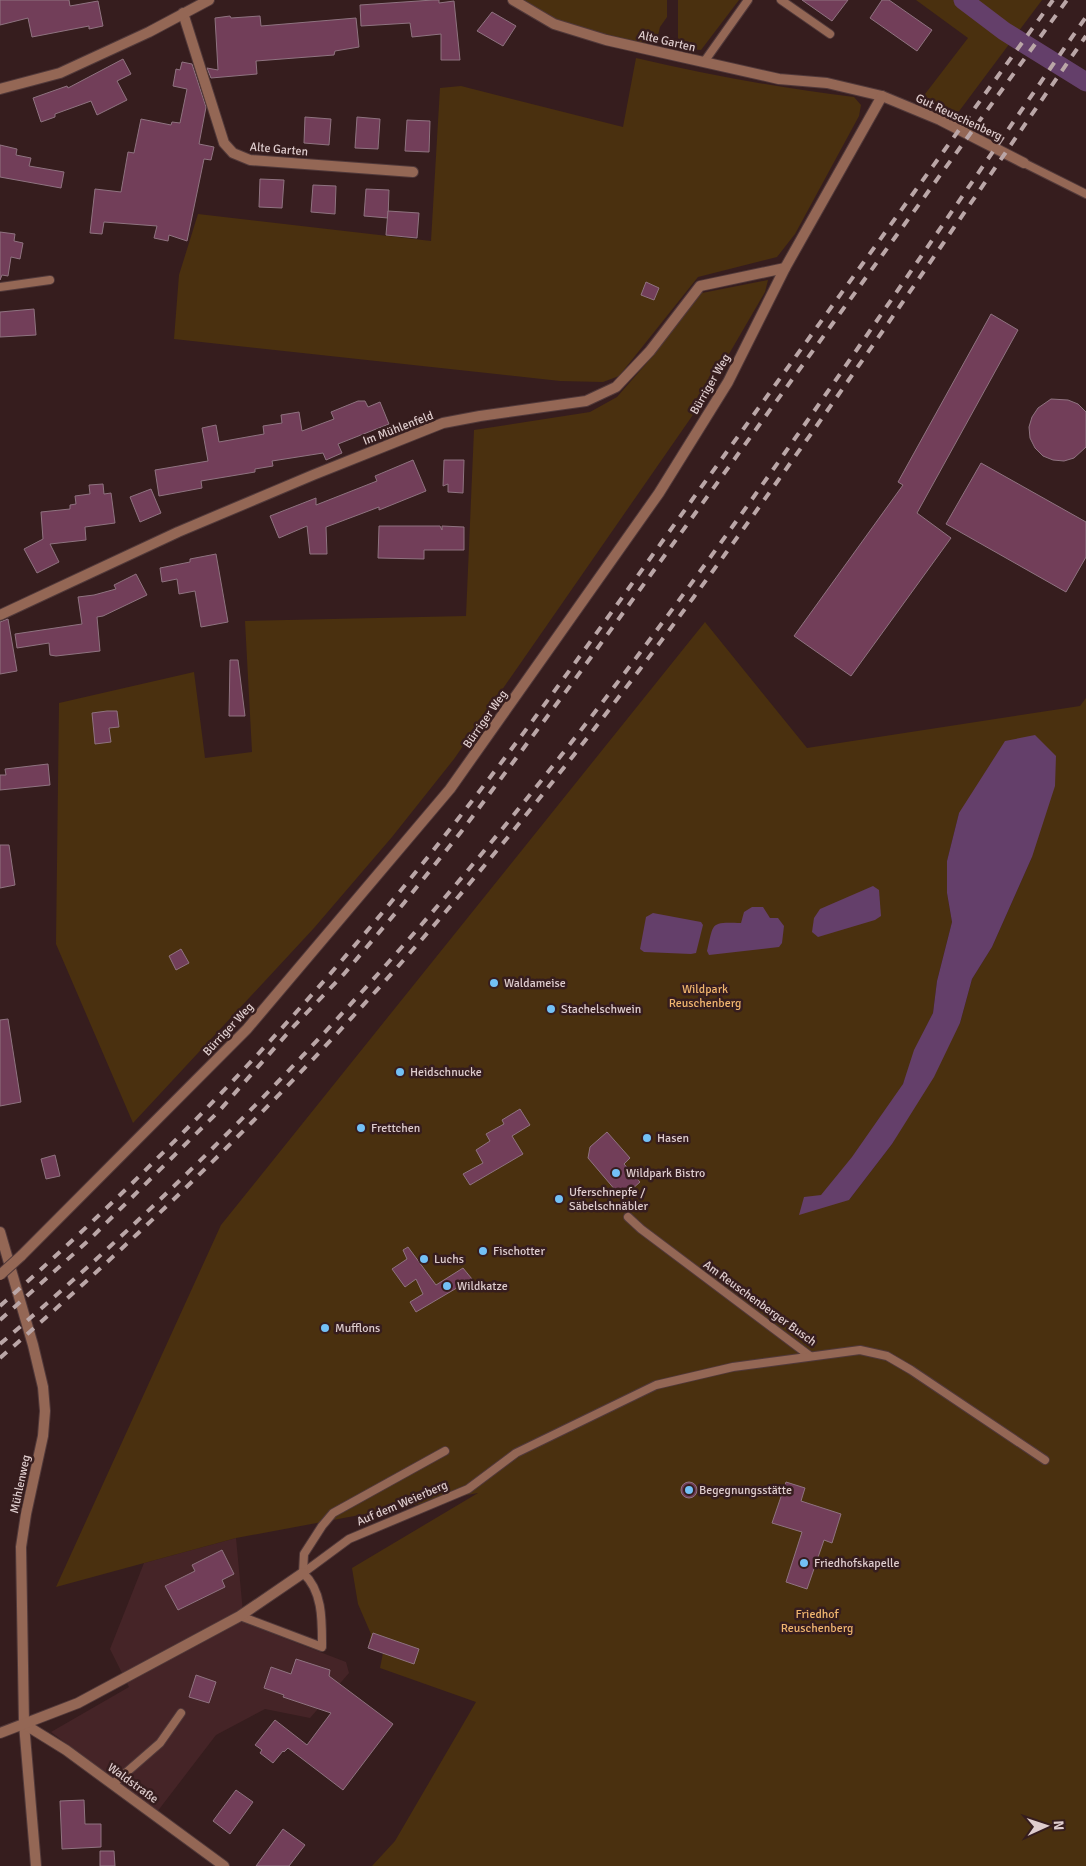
<svg xmlns="http://www.w3.org/2000/svg" width="1086" height="1866" font-family="Signika,sans-serif">
  <style>
    .built { fill: #452427 }
    .green { fill: #4a300f; fill-rule: evenodd }
    .water { fill: #643f6a }
    .lines { fill: none; stroke-linecap: round; stroke-linejoin: round }
    .canal { stroke: #643f6a; stroke-width: 19 }
    .building { fill: #723e59; stroke: #8f7380 }
    .lane-casing { stroke: #51393a; stroke-width: 10 }
    .street-casing { stroke: #51393a; stroke-width: 12 }
    .lane { stroke: #946755; stroke-width: 8 }
    .street { stroke: #946755; stroke-width: 10 }
    .rail { stroke: #baa6a7; stroke-width: 4; stroke-dasharray: 9 9; stroke-linecap: butt }
    .street-bridge-casing { stroke: #51393a; stroke-width: 12; stroke-linecap: butt }
    .street-bridge { stroke: #946755; stroke-width: 10 }
    .poi-dot { fill: #73c1f6; stroke: #361d1e; stroke-width: 2 }
    .labels { text-anchor: middle; stroke-width: 5; stroke-linejoin: round; paint-order: stroke }
    .street-label { font-size: 12px; fill: #decccd; stroke: #361d1e }
    .poi-label { font-size: 12px; fill: #decccd; stroke: #361d1e; text-anchor: start }
    .park-label { font-size: 12px; fill: #f0b56f; stroke: #361d1e }
  </style>
  <rect width="100%" height="100%" fill="#361d1e"/>
  <polygon class="built" points="236,1538 244,1623 346,1662 349,1673 310,1718 265,1709 216,1735 157,1812 51,1732 129,1687 110,1649 144,1563"/>
  <g class="green">
    <polygon points="519,0 667,0 667,17 660,27 657,39 646,44 562,24"/>
    <polygon points="678,0 739,0 701,50 690,49 678,38"/>
    <polygon points="916,0 1042,0 954,118 922,98 968,38"/>
    <path d="M 636,58 C 708,75 780,88 854,97 L 861,105 L 859,116 L 795,234 L 777,257 L 698,277 L 619,376 L 603,382 L 560,381 L 174,339 L 179,275 L 198,214 L 431,241 L 440,88 L 461,86 L 623,127 Z"/>
    <polygon points="768,280 765,292 697,409 454,759 392,837 314,928 133,1123 56,944 59,703 194,672 205,758 252,752 245,621 466,616 474,430 590,412 617,397 645,365 702,293"/>
    <path d="M 705,622 L 807,748 L 1080,706 L 1086,698 L 1086,1866 L 372,1866 L 395,1841 L 476,1702 L 380,1668 L 383,1653 L 368,1648 L 371,1634 L 358,1604 L 352,1568 L 478,1493 L 236,1538 L 56,1587 L 221,1225 ZM 959,813 L 1032,857 L 992,947 L 972,979 L 960,1023 L 892,1144 L 849,1200 L 903,1084 L 924,1031 L 933,1013 L 937,981 L 952,922 L 947,893 L 947,861 Z"/>
  </g>
  <g class="water">
    <polygon points="1035,735 1056,756 1055,786 1032,857 992,947 972,979 960,1023 934,1077 892,1144 849,1200 799,1215 804,1197 821,1195 852,1157 903,1084 914,1050 933,1013 937,981 952,922 947,893 947,861 959,813 1005,741"/>
    <polygon points="873,886 879,890 881,916 875,920 818,937 812,932 814,918 820,909"/>
    <path d="M 752,907 L 763,907 L 770,918 L 778,918 L 784,926 L 782,943 L 779,947 L 709,955 L 707,951 C 714,922 710,922 741,923 L 744,912 Z"/>
    <polygon points="653,913 701,922 703,925 696,953 691,954 644,952 640,949 646,917"/>
  </g>
  <g class="lines">
    <polyline class="canal" points="963,0 1004,31 1086,82"/>
  </g>
  <g class="building">
    <polygon points="0,0 69,0 70,6 98,1 103,26 89,29 89,26 32,37 28,18 0,25"/>
    <polygon points="433,0 439,0 439,3 454,1 460,60 441,60 441,34 412,37 410,23 361,26 360,5"/>
    <polygon points="802,0 848,0 832,21"/>
    <polygon points="882,0 889,0 932,30 917,51 870,18"/>
    <polygon points="492,12 516,26 503,46 477,31"/>
    <polygon points="230,16 231,18 260,16 261,26 356,18 359,47 335,51 334,55 256,61 257,74 211,78 207,68 218,70 215,18"/>
    <polygon points="123,59 131,74 117,81 127,100 97,115 91,101 55,114 55,117 41,122 33,98 67,86 68,88"/>
    <polygon points="182,62 192,64 206,107 199,144 214,147 211,160 204,159 187,241 169,235 168,241 154,238 157,226 104,222 102,234 90,233 95,189 121,192 128,152 134,153 141,119 171,125 172,122 180,123 187,89 173,86 176,69 180,70"/>
    <polygon points="305,117 331,119 329,145 304,143"/>
    <polygon points="357,117 380,119 378,149 355,148"/>
    <polygon points="407,120 430,121 429,152 405,151"/>
    <polygon points="0,145 17,149 16,155 31,158 29,166 64,172 61,188 0,177"/>
    <polygon points="260,179 284,180 282,208 259,207"/>
    <polygon points="313,185 336,186 335,214 311,212"/>
    <polygon points="366,189 389,190 388,218 364,216"/>
    <polygon points="388,211 419,213 417,238 386,235"/>
    <polygon points="0,232 15,234 14,241 23,243 20,259 11,257 8,276 2,275 0,280"/>
    <polygon points="646,282 659,288 654,300 641,295"/>
    <polygon points="34,309 36,335 0,337 0,312"/>
    <polygon points="991,314 1018,330 917,513 951,538 851,676 794,636 903,485 898,482"/>
    <polygon points="1051,399 1068,400 1078,404 1086,412 1086,447 1074,458 1064,461 1053,460 1043,456 1035,448 1030,438 1029,427 1032,417 1038,408"/>
    <polygon points="358,401 365,401 368,407 380,402 389,424 338,444 342,453 326,460 323,453 272,461 273,466 255,469 255,472 201,481 202,488 159,496 155,470 208,461 202,428 216,425 219,442 264,434 263,426 282,423 281,415 299,412 302,431 334,419 331,412"/>
    <polygon points="413,460 426,491 379,510 379,507 326,527 327,554 310,554 307,526 279,538 270,516 316,498 316,505 377,481 375,476"/>
    <polygon points="444,460 464,460 463,493 448,492 448,484 443,486"/>
    <polygon points="981,463 1086,522 1086,557 1066,592 946,524"/>
    <polygon points="103,484 104,494 111,493 115,523 85,527 86,540 50,544 59,562 37,573 24,549 43,539 41,512 70,509 70,505 76,504 75,496 90,494 89,485"/>
    <polygon points="151,489 161,513 140,522 130,497"/>
    <polygon points="379,526 440,526 442,530 442,526 464,527 464,550 424,550 424,559 378,558"/>
    <polygon points="216,554 228,622 201,627 195,591 179,594 177,579 162,582 160,568 190,562 190,559"/>
    <polygon points="136,574 147,595 103,616 97,617 100,651 56,656 50,655 49,643 17,648 15,634 82,624 78,597 94,595 116,589 114,585"/>
    <polygon points="8,619 17,671 0,674 0,622"/>
    <polygon points="230,660 238,660 245,716 229,716"/>
    <polygon points="107,711 117,711 119,727 109,728 111,742 95,744 92,713"/>
    <polygon points="48,764 50,785 0,790 0,775 6,775 5,769"/>
    <polygon points="0,845 9,845 15,885 0,888"/>
    <polygon points="181,949 189,963 176,970 169,956"/>
    <polygon points="8,1019 21,1102 0,1106 0,1020"/>
    <polygon points="520,1109 530,1125 512,1136 523,1154 470,1185 463,1174 483,1163 476,1150 490,1141 486,1134 504,1124 502,1120"/>
    <polygon points="607,1132 630,1158 624,1164 640,1182 622,1198 588,1158 590,1147"/>
    <polygon points="55,1155 60,1176 46,1179 41,1159"/>
    <polygon points="408,1247 436,1285 463,1268 472,1279 416,1312 410,1302 423,1294 416,1279 405,1287 392,1269 407,1259 403,1250"/>
    <circle cx="689" cy="1490" r="8"/>
    <polygon points="786,1482 805,1488 801,1501 841,1514 832,1543 824,1540 807,1589 786,1582 802,1532 772,1523"/>
    <polygon points="222,1550 234,1574 222,1580 225,1587 178,1610 165,1586 195,1571 192,1565"/>
    <polygon points="373,1633 419,1649 414,1664 368,1648"/>
    <polygon points="296,1659 330,1670 329,1676 393,1724 343,1790 288,1748 284,1752 283,1751 273,1763 260,1753 262,1750 255,1745 275,1720 307,1745 331,1713 283,1697 284,1695 264,1688 271,1667 291,1674"/>
    <polygon points="196,1675 216,1682 209,1703 189,1697"/>
    <polygon points="236,1790 253,1802 230,1834 213,1821"/>
    <polygon points="84,1800 85,1824 101,1824 101,1847 62,1849 60,1801"/>
    <polygon points="283,1829 305,1845 289,1866 256,1866"/>
    <polygon points="100,1851 114,1851 115,1866 100,1866"/>
  </g>
  <g class="lines">
    <defs>
      <g id="lane">
        <polyline points="781,0 830,34"/>
        <polyline points="704,62 748,0"/>
        <polyline points="1024,163 1086,194"/>
        <polyline points="0,287 50,280"/>
        <polyline points="628,1217 641,1229 810,1356"/>
        <polyline points="303,1573 349,1539 468,1489 516,1453 656,1385 733,1367 860,1350 887,1356 911,1370 1045,1460"/>
        <polyline points="303,1573 304,1554 322,1526 333,1513 445,1451"/>
        <path d="M 240,1616 L 322,1647 C 322,1621 323,1591 303,1573"/>
        <polyline points="113,1784 160,1743 181,1713"/>
      </g>
      <g id="street">
        <polyline points="513,0 554,24 606,40 779,79 827,83 882,96 940,120 1024,163"/>
        <polyline points="183,13 224,143 233,153 250,160 413,172"/>
        <polyline points="0,89 60,73 149,32 209,0"/>
        <polyline points="0,615 178,532 313,475 443,423 480,416 586,401 616,387 650,351 700,286 785,268"/>
        <polyline points="0,1232 33,1345 43,1387 45,1411 43,1436 26,1514 21,1547 24,1724 36,1866"/>
        <polyline points="21,1256 247,1029 450,789 659,493 728,382 785,268 882,96"/>
        <polyline points="24,1724 66,1750 224,1866"/>
        <polyline points="0,1733 78,1703 240,1616 303,1573"/>
      </g>
    </defs>
    <use href="#lane" class="lane-casing"/>
    <use href="#street" class="street-casing"/>
    <use href="#lane" class="lane"/>
    <use href="#street" class="street"/>
    <g class="rail">
      <path d="M 0,1306 C 156,1168 301,1016 431,853 C 524,737 610,614 697,493 C 816,329 934,164 1053,0"/>
      <polyline points="0,1320 88,1241 220,1110 294,1026 344,974 404,903 461,832 573,682 1067,0"/>
      <path d="M 0,1344 C 175,1195 337,1028 484,851 C 703,587 890,298 1086,17"/>
      <path d="M 0,1358 C 176,1205 341,1040 489,860 C 706,599 893,314 1086,36"/>
    </g>
    <defs>
      <polyline id="street-bridge" points="0,1275 21,1256"/>
    </defs>
    <use href="#street-bridge" class="street-bridge-casing"/>
    <use href="#street-bridge" class="street-bridge"/>
  </g>
  <g class="poi-dot">
    <circle cx="494" cy="983" r="5"/>
    <circle cx="551" cy="1009" r="5"/>
    <circle cx="400" cy="1072" r="5"/>
    <circle cx="361" cy="1128" r="5"/>
    <circle cx="647" cy="1138" r="5"/>
    <circle cx="616" cy="1173" r="5"/>
    <circle cx="559" cy="1199" r="5"/>
    <circle cx="483" cy="1251" r="5"/>
    <circle cx="424" cy="1259" r="5"/>
    <circle cx="447" cy="1286" r="5"/>
    <circle cx="325" cy="1328" r="5"/>
    <circle cx="689" cy="1490" r="5"/>
    <circle cx="804" cy="1563" r="5"/>
  </g>
  <g class="labels">
    <g class="street-label">
      <text transform="translate(667 41) rotate(13)" y="4">Alte Garten</text>
      <text transform="translate(959 117) rotate(25)" y="4">Gut Reuschenberg</text>
      <text transform="translate(279 149) rotate(5)" y="4">Alte Garten</text>
      <text transform="translate(710 384) rotate(-60)" y="4">Bürriger Weg</text>
      <text transform="translate(398 428) rotate(-21)" y="4">Im Mühlenfeld</text>
      <text transform="translate(485 719) rotate(-55)" y="4">Bürriger Weg</text>
      <text transform="translate(228 1029) rotate(-47)" y="4">Bürriger Weg</text>
      <text transform="translate(760 1303) rotate(36)" y="4">Am Reuschenberger Busch</text>
      <text transform="translate(20 1484) rotate(-78)" y="4">Mühlenweg</text>
      <text transform="translate(402 1503) rotate(-23)" y="4">Auf dem Weierberg</text>
      <text transform="translate(133 1783) rotate(36)" y="4">Waldstraße</text>
    </g>
    <g class="poi-label">
      <text x="504" y="987">Waldameise</text>
      <text x="561" y="1013">Stachelschwein</text>
      <text x="410" y="1076">Heidschnucke</text>
      <text x="371" y="1132">Frettchen</text>
      <text x="657" y="1142">Hasen</text>
      <text x="626" y="1177">Wildpark Bistro</text>
      <text x="569" y="1196">Uferschnepfe /<tspan x="569" dy="14">Säbelschnäbler</tspan></text>
      <text x="493" y="1255">Fischotter</text>
      <text x="434" y="1263">Luchs</text>
      <text x="457" y="1290">Wildkatze</text>
      <text x="335" y="1332">Mufflons</text>
      <text x="699" y="1494">Begegnungsstätte</text>
      <text x="814" y="1567">Friedhofskapelle</text>
    </g>
    <g class="park-label">
      <text x="705" y="993">Wildpark<tspan x="705" dy="14">Reuschenberg</tspan></text>
      <text x="817" y="1618">Friedhof<tspan x="817" dy="14">Reuschenberg</tspan></text>
    </g>
  </g>
  <g transform="translate(1046 1826) rotate(87)" stroke="#361d1e" stroke-width="4" paint-order="stroke">
  <path d="M0-4L9 19L0 12L-9 19Z" fill="#decccd"/>
  <text y="-8" font-size="14" font-weight="bold" text-anchor="middle" fill="#decccd">N</text>
  </g>
</svg>
